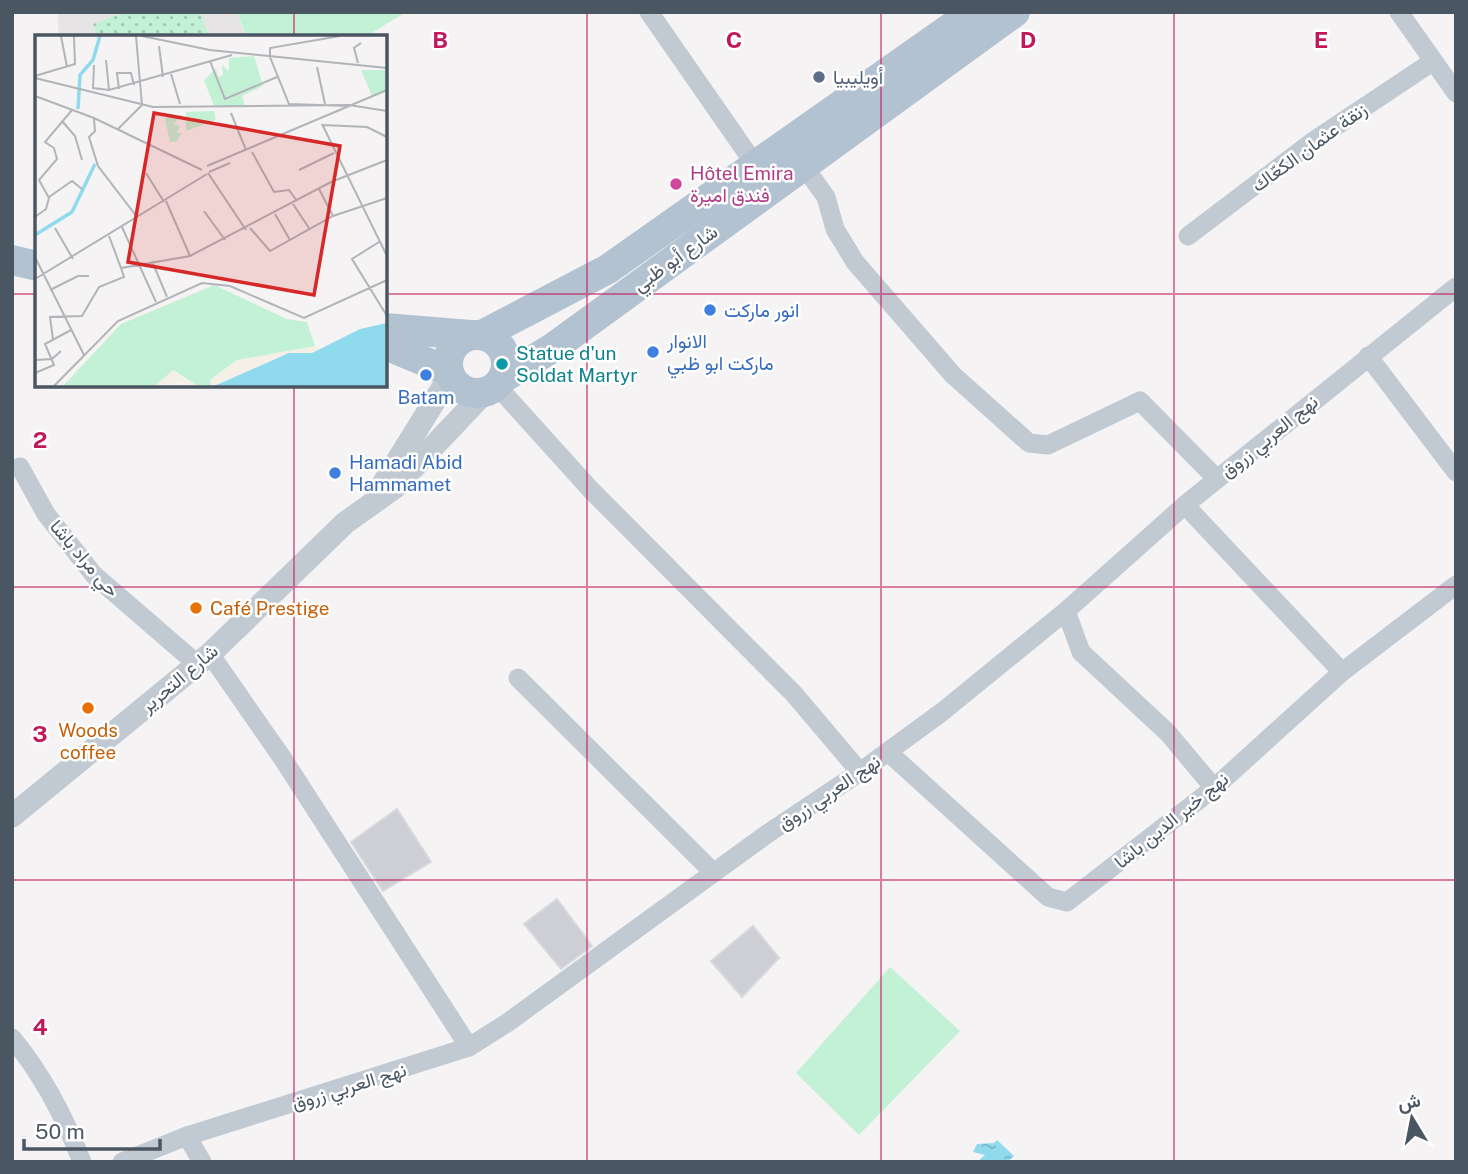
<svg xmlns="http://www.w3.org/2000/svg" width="1468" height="1174" font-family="'Public Sans',Vazirmatn,sans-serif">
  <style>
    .education { fill: #e6e4e5 }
    .grass { fill: url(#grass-dots) }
    .garden { fill: #c3f1d5 }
    .water { fill: url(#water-ripples) }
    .building { fill: #cdcfd5; stroke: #d7d9de; stroke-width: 2 }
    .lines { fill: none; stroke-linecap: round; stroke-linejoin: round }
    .minor { stroke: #c1cad2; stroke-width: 19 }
    .tertiary { stroke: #c1cad2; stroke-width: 23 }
    .primary { stroke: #b3c2d1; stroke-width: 30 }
    .grid { fill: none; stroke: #c2185b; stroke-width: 2; stroke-opacity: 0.55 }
    .service-dot { fill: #5c6f8a; stroke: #fff; stroke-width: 2.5 }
    .hotel-dot { fill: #d1479c; stroke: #fff; stroke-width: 2.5 }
    .shop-dot { fill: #3f7fe0; stroke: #fff; stroke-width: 2.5 }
    .culture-dot { fill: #0f9aa8; stroke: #fff; stroke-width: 2.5 }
    .food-dot { fill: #e8710a; stroke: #fff; stroke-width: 2.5 }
    .labels { text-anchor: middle; stroke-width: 5; stroke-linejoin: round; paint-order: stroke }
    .service-label { font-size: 19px; fill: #4e5e75; stroke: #fff; text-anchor: start }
    .street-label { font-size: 19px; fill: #4a5661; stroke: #fff }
    .hotel-label { font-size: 19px; fill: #b23c85; stroke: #fff; text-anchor: start }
    .shop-label { font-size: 19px; fill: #366cbe; stroke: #fff; text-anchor: start }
    .culture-label { font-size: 19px; fill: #0d838f; stroke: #fff; text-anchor: start }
    .food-label { font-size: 19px; fill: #c56008; stroke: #fff; text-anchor: start }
    .inset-river { fill: none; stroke: #90daee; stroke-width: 3.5 }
    .inset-road { fill: none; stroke: #b1b4b9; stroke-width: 2 }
    .view { fill: #d62828; fill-opacity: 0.15; stroke: #d62828; stroke-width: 3.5 }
    .inset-edge { fill: none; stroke: #4a5661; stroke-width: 3.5 }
    .grid-label { font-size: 23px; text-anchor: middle; font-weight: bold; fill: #c2185b; stroke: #fff; stroke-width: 5; stroke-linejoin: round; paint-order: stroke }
  </style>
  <defs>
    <pattern id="grass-dots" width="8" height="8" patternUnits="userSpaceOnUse" patternTransform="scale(1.75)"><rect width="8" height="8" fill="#c3f1d5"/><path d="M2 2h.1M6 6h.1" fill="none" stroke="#a0c6b0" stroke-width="1.8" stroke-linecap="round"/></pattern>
    <pattern id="water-ripples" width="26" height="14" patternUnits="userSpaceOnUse" patternTransform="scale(1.75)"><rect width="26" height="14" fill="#90daee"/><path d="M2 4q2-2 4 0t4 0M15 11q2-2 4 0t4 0" fill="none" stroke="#78b4c4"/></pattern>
  </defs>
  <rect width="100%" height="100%" fill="#f5f3f3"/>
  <g class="education">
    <polygon points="57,12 125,12 93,24 97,37 59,37"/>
    <polygon points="200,12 237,12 245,37 203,37 209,35"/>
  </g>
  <polygon class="grass" points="125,12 200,12 209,35 97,37 93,24"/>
  <g class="garden">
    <polygon points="237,12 406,12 365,37 246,37"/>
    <polygon points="890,967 960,1031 859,1135 796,1073"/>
  </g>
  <polygon class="water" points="997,1140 1014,1156 1007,1162 978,1161 985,1155 973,1152 977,1144 994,1143"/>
  <g class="building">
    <polygon points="397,809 431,862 383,891 351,842"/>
    <polygon points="557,899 592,946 561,969 524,924"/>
    <polygon points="753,926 779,958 742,997 711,961"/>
  </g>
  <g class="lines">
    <g class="minor">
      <polyline points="649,12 756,166"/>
      <polyline points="1399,12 1456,93"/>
      <polyline points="803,165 826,197 835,229 855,262 953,375 1029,443 1048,445 1140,401 1217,479"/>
      <polyline points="1188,236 1312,142 1432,62"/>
      <polyline points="1368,356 1456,472"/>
      <polyline points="497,386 591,490 794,694 860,772"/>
      <polyline points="20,467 46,514 94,575 197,664"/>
      <polyline points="1185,505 1342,672"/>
      <polyline points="1066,611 1081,652 1168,733 1214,788"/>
      <polyline points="210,654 283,759 469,1047"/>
      <polyline points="518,678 713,872"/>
      <polyline points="888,752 1048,897 1067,902 1214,788 1342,672 1456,585"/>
      <path d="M 12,1038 C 43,1075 65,1118 82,1162"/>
      <polyline points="187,1136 202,1162"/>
      <polyline points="122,1162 187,1136 469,1047 507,1023 767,834 860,772 942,712 1066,611 1185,505 1456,287"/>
    </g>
    <g class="tertiary">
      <polyline points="383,484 450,376"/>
      <polyline points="12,816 210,654 345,523 394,488 485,392"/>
    </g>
    <g class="primary">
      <polyline points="12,260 37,266"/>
      <polyline points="385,328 470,335"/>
      <circle cx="477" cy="364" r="29"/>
      <polyline points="482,335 608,269 973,12"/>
      <polyline points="385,345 448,371"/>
      <polyline points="503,378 554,347 1015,12"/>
    </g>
  </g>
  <path class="grid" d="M 294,12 L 294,37M 587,12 L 587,1162M 881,12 L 881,1162M 1174,12 L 1174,1162M 12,294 L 37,294M 385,294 L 1456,294M 294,385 L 294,1162M 12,587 L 1456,587M 12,880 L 1456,880"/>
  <circle class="service-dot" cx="819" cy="77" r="7"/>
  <circle class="hotel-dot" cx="676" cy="184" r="7"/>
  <g class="shop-dot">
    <circle cx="710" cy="310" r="7"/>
    <circle cx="653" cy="352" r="7"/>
    <circle cx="426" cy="375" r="7"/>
    <circle cx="335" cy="473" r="7"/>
  </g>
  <circle class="culture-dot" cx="502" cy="364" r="7"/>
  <g class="food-dot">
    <circle cx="196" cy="608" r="7"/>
    <circle cx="88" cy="708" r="7"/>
  </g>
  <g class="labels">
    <g class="service-label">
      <text x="833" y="84">أويليبيا</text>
    </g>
    <g class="street-label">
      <text transform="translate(1309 147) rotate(-36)" y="7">زنقة عثمان الكعّاك</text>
      <text transform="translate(675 258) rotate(-36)" y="7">شارع أبو ظبي</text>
      <text transform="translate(1269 436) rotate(-39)" y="7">نهج العربي زروق</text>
      <text transform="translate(85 558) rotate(49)" y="7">حي مراد باشا</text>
      <text transform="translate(179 678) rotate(-40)" y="7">شارع التحرير</text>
      <text transform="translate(829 792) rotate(-34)" y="7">نهج العربي زروق</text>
      <text transform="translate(1171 820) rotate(-39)" y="7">نهج خير الدين باشا</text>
      <text transform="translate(349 1086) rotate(-17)" y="7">نهج العربي زروق</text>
    </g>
    <g class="hotel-label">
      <text x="690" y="180">Hôtel Emira<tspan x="690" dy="22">فندق اميرة</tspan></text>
    </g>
    <g class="shop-label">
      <text x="724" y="317">انور ماركت</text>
      <text x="667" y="348">الانوار<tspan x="667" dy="22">ماركت ابو ظبي</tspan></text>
      <text x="426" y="404" text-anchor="middle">Batam</text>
      <text x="349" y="469">Hamadi Abid<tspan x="349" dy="22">Hammamet</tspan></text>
    </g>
    <g class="culture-label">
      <text x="516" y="360">Statue d'un<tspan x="516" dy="22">Soldat Martyr</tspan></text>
    </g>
    <g class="food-label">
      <text x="210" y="615">Café Prestige</text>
      <text x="88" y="737" text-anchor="middle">Woods<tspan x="88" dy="22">coffee</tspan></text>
    </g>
  </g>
  <g transform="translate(35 35)">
    <rect width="352" height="352" fill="#f5f3f3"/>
    <path d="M 219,21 L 228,51 L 207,61 L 210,71 L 179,71 L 169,45 L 181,34 L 183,42 L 188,40 L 187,30 L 194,36 L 194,23 ZM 148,80 L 138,89 L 145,91 L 142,98 L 147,98 L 141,107 L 135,107 L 130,83 Z" fill="#c3f1d5"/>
    <path d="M 280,311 L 284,315 L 277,318 L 251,320 L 175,351 L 176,344 L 202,325 ZM 138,335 L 145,342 L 163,351 L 146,347 L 120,351 Z" fill="#f5f0e5"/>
    <path d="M 326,35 L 352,35 L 352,54 L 337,61 ZM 179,76 L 181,85 L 151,96 L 151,77 ZM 179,250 L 252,284 L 272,287 L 280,311 L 202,325 L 176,344 L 175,351 L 163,351 L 138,335 L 120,351 L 28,351 L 86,289 Z" fill="#c3f1d5"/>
    <path d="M 352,288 L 352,351 L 179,351 L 254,318 L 277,318 L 325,294 Z" fill="#90daee"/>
    <path class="inset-river" d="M 43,74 L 45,40 L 58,25 L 65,1M 0,200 L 37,177 L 60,129"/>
    <path class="inset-road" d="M 26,1 L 32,32M 107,1 L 175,15 L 352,33M 305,1 L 235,13 L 235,22 L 254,69 L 315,71M 124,11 L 128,42M 71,25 L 74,55M 175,26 L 190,64 L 242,42M 323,28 L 319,13 L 326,8M 59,30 L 58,53 L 74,55 L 197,20M 282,32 L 290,69M 136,39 L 145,69M 0,41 L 40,29 L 39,1M 0,43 L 118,72 L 314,70 L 352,76M 84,54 L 82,38 L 96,38 L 99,50M 0,61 L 59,83 L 167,135M 196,78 L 211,115M 59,84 L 60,96 L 54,102 L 63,131 L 102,182M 27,86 L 40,101 L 47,125M 287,89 L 352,221M 288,90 L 332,92 L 352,102M 83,94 L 107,70 L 101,1M 217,117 L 239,157 L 254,155 L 262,166M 172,131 L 352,55M 264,135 L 299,118M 174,137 L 195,128M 111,138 L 129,167M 173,138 L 211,195M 284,154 L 298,181M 14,162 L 37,146 L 47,154M 131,166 L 155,221M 258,169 L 274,193M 169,176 L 190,205M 240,179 L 255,205M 0,182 L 11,174 L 14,163 L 4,145 L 22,124 L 19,113 L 10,107 L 37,75M 87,192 L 121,267M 20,193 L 38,224M 215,193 L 235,216 L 298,181 L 352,163M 74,201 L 86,233 L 155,221 L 296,147 L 352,125M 344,207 L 317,224 L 352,281M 0,222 L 49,320M 117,226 L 132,262M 0,244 L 172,139M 15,255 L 43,241 L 54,241M 18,305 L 15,282 L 47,281 L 64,252 L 89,242 L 86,233M 0,325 L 17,324 L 26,316M 0,338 L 19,330 L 10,309 L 36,295M 19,351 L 83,286 L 167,248 L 195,251 L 269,283 L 352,245"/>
    <path class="view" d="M 119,78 L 305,111 L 279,260 L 93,227 Z"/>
    <rect width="352" height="352" class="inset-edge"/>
  </g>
  <g class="grid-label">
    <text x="440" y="48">B</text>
    <text x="734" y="48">C</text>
    <text x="1028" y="48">D</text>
    <text x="1321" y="48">E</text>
    <text x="40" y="448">2</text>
    <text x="40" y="742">3</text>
    <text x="40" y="1035">4</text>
  </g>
  <rect width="1468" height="1174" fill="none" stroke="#4a5661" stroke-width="28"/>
  <g transform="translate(1412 1118) rotate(350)" stroke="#ffffff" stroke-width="5" paint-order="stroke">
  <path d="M0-5L12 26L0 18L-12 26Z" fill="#4a5661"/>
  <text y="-10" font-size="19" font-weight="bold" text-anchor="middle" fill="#4a5661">ش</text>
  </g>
  <path d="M24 1139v10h136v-10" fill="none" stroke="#4a5661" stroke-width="3.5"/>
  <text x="35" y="1139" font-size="21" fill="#4a5661" stroke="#ffffff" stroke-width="5" paint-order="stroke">50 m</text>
</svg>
